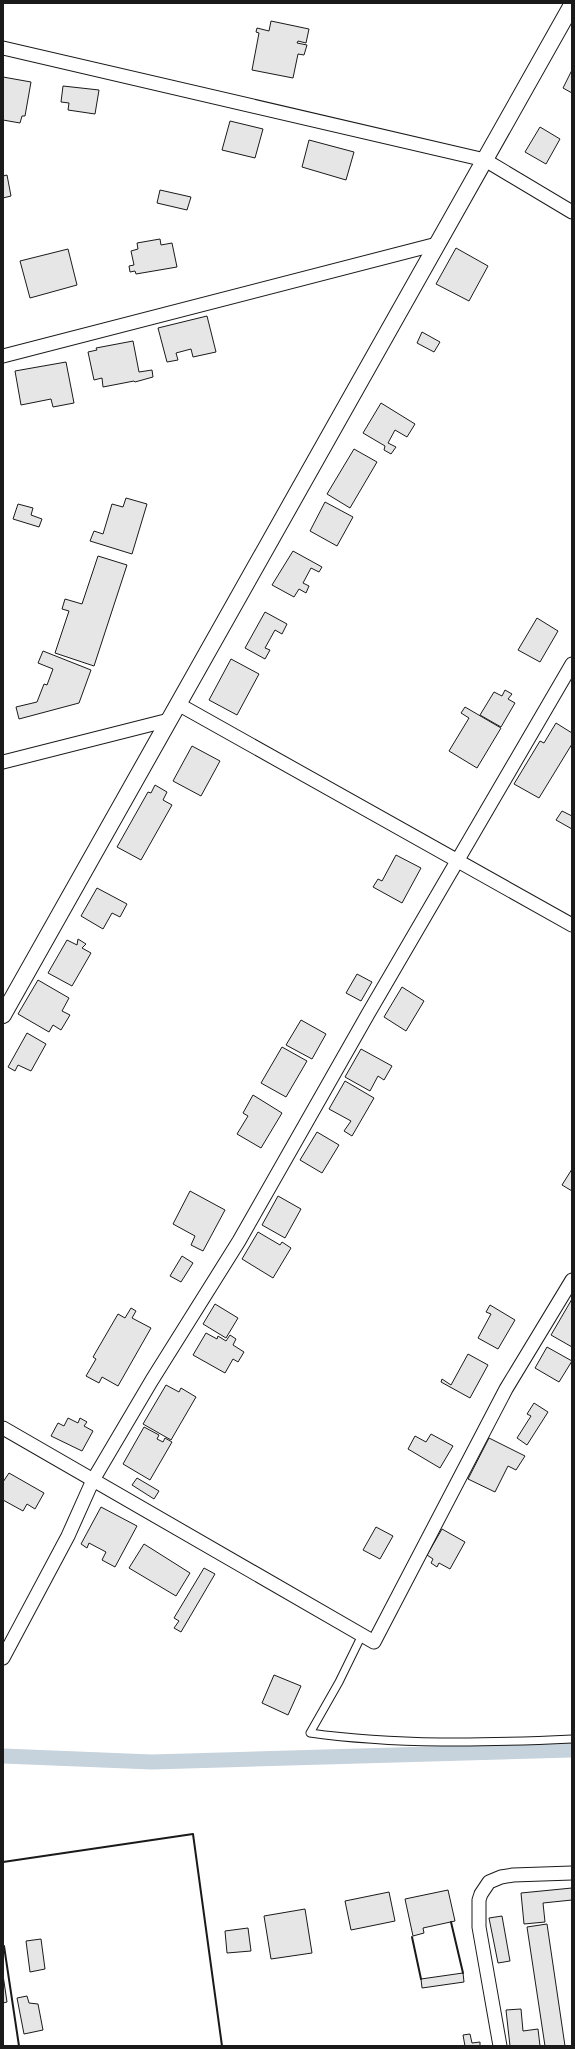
<svg xmlns="http://www.w3.org/2000/svg" width="575" height="2049" font-family="'IBM Plex Serif',serif">
  <style>
    .lines { fill: none; stroke-linecap: round; stroke-linejoin: round }
    .canal { stroke: #c6d2dc; stroke-width: 15 }
    .building { fill: #e6e6e6; stroke: #1a1a1a }
    .service-casing { stroke: #1a1a1a; stroke-width: 9 }
    .minor-casing { stroke: #1a1a1a; stroke-width: 15 }
    .tertiary-casing { stroke: #1a1a1a; stroke-width: 18 }
    .service { stroke: #fff; stroke-width: 7 }
    .minor { stroke: #fff; stroke-width: 13 }
    .tertiary { stroke: #fff; stroke-width: 16 }
    .wall { stroke: #1a1a1a; stroke-width: 2 }
  </style>
  <rect width="100%" height="100%" fill="#fff"/>
  <g class="lines">
    <polyline class="canal" points="3,1756 152,1762 572,1750"/>
  </g>
  <g class="building">
    <polygon points="271,21 309,29 306,43 298,41 297,43 307,45 304,55 298,54 293,78 252,70 259,33 256,32 257,28 269,31"/>
    <polygon points="572,70 572,93 563,88"/>
    <polygon points="3,77 31,82 25,116 22,116 20,123 3,120"/>
    <polygon points="63,86 99,90 95,114 68,110 69,103 61,102"/>
    <polygon points="230,121 263,129 255,158 222,150"/>
    <polygon points="540,127 560,139 546,164 525,152"/>
    <polygon points="309,140 354,152 346,180 302,167"/>
    <polygon points="7,175 11,196 3,198 3,176"/>
    <polygon points="160,190 191,197 187,210 157,203"/>
    <polygon points="160,239 161,245 172,243 177,267 136,274 135,271 130,272 129,266 134,265 131,251 138,249 137,243"/>
    <polygon points="456,248 488,266 469,301 436,284"/>
    <polygon points="68,249 77,285 30,298 20,261"/>
    <polygon points="207,316 216,352 193,357 191,349 176,353 178,360 167,362 158,328"/>
    <polygon points="422,332 440,342 434,352 417,343"/>
    <polygon points="133,341 139,372 152,370 153,377 135,382 134,381 103,387 102,378 94,380 88,352 97,350 96,348"/>
    <polygon points="66,362 74,403 53,407 51,399 21,405 15,371"/>
    <polygon points="381,403 415,424 407,437 395,430 388,443 396,447 391,454 384,450 385,446 363,433"/>
    <polygon points="354,449 377,462 350,508 327,494"/>
    <polygon points="126,498 147,504 132,554 90,541 94,531 103,534 112,504 123,507"/>
    <polygon points="325,502 353,517 337,546 310,531"/>
    <polygon points="18,504 33,508 31,515 42,519 39,527 13,519"/>
    <polygon points="293,551 322,567 319,572 311,568 303,583 309,586 306,593 299,589 294,597 272,585"/>
    <polygon points="98,556 127,565 94,666 55,653 69,611 62,609 65,599 82,604"/>
    <polygon points="265,612 287,624 282,634 275,630 265,648 270,650 265,659 245,648"/>
    <polygon points="537,618 558,631 540,662 518,650"/>
    <polygon points="43,651 91,670 79,703 19,719 16,707 37,702 44,684 47,685 53,669 38,663"/>
    <polygon points="231,659 259,674 237,715 209,700"/>
    <polygon points="505,690 512,694 508,699 515,703 501,727 480,715 494,692 502,696"/>
    <polygon points="465,707 501,728 477,768 449,751 469,718 461,713"/>
    <polygon points="556,723 572,733 572,744 539,798 514,784 540,741 544,743"/>
    <polygon points="192,746 220,761 201,796 173,781"/>
    <polygon points="155,785 167,792 163,800 172,805 141,860 117,847 148,792 151,793"/>
    <polygon points="562,811 572,816 572,829 556,820"/>
    <polygon points="396,855 421,868 402,903 373,887 378,879 382,881"/>
    <polygon points="97,888 127,904 120,917 112,913 103,929 81,916"/>
    <polygon points="78,939 86,944 82,948 91,953 72,986 48,973 67,940 77,945"/>
    <polygon points="357,974 372,982 361,1001 346,993"/>
    <polygon points="38,980 69,998 62,1011 70,1015 61,1030 53,1025 49,1032 18,1014"/>
    <polygon points="402,987 424,1001 406,1031 384,1017"/>
    <polygon points="301,1020 326,1034 312,1059 286,1045"/>
    <polygon points="27,1033 46,1044 31,1071 18,1065 15,1071 8,1067"/>
    <polygon points="282,1047 307,1061 286,1097 261,1083"/>
    <polygon points="361,1049 392,1066 384,1080 378,1076 370,1091 345,1077"/>
    <polygon points="345,1081 374,1098 352,1136 344,1131 351,1121 329,1109"/>
    <polygon points="253,1095 282,1113 261,1148 237,1134 248,1116 243,1113"/>
    <polygon points="317,1132 339,1145 322,1173 300,1160"/>
    <polygon points="572,1169 572,1191 562,1185"/>
    <polygon points="190,1191 225,1210 203,1251 191,1245 195,1236 173,1224"/>
    <polygon points="278,1196 301,1209 285,1238 262,1225"/>
    <polygon points="258,1232 280,1245 282,1242 291,1248 273,1278 242,1259"/>
    <polygon points="182,1256 193,1263 181,1282 170,1276"/>
    <polygon points="572,1299 572,1347 551,1335"/>
    <polygon points="215,1304 238,1318 226,1338 203,1324"/>
    <polygon points="490,1305 515,1320 498,1349 478,1338 491,1314 486,1312"/>
    <polygon points="131,1308 136,1311 132,1318 151,1328 118,1386 102,1377 99,1383 86,1376 96,1359 93,1357 118,1314 125,1318"/>
    <polygon points="206,1333 217,1339 218,1336 226,1341 230,1335 236,1339 233,1345 244,1352 238,1362 233,1359 225,1373 193,1355"/>
    <polygon points="547,1347 572,1361 559,1382 535,1368"/>
    <polygon points="468,1354 488,1365 470,1398 441,1382 442,1379 451,1385"/>
    <polygon points="166,1385 179,1392 181,1388 196,1397 171,1440 143,1424"/>
    <polygon points="534,1403 548,1412 527,1445 517,1438 531,1416 527,1414"/>
    <polygon points="68,1418 78,1423 80,1418 87,1422 84,1426 93,1431 82,1451 51,1436 58,1423 64,1426"/>
    <polygon points="144,1427 159,1435 157,1439 163,1442 165,1438 172,1442 150,1480 123,1464"/>
    <polygon points="431,1434 453,1446 440,1468 408,1449 415,1436 426,1442"/>
    <polygon points="489,1438 525,1456 516,1470 508,1466 495,1492 468,1479"/>
    <polygon points="9,1473 44,1493 35,1509 27,1504 23,1511 3,1500 3,1482"/>
    <polygon points="137,1478 159,1491 154,1499 132,1485"/>
    <polygon points="101,1507 137,1526 115,1567 102,1560 106,1552 89,1543 87,1548 81,1544"/>
    <polygon points="376,1527 393,1536 380,1559 363,1550"/>
    <polygon points="442,1529 465,1542 450,1569 439,1563 437,1567 431,1563 433,1559 427,1555"/>
    <polygon points="144,1544 190,1573 176,1596 129,1568"/>
    <polygon points="204,1568 215,1574 181,1632 174,1628 179,1621 174,1618"/>
    <polygon points="274,1675 301,1686 288,1715 262,1703"/>
    <polygon points="572,1888 572,1900 543,1903 545,1922 524,1924 521,1893"/>
    <polygon points="448,1890 455,1921 423,1928 424,1933 413,1936 405,1899"/>
    <polygon points="389,1892 395,1921 351,1930 345,1901"/>
    <polygon points="305,1909 312,1953 271,1959 264,1916"/>
    <polygon points="502,1916 510,1961 498,1963 489,1918"/>
    <polygon points="547,1924 565,2046 545,2046 527,1927"/>
    <polygon points="248,1928 251,1951 227,1953 225,1931"/>
    <polygon points="41,1939 45,1969 30,1972 26,1941"/>
    <polygon points="463,1973 464,1982 422,1988 421,1979"/>
    <polygon points="3,1975 7,2002 3,2003"/>
    <polygon points="27,1996 29,2003 38,2004 43,2030 24,2034 17,1998"/>
    <polygon points="521,2009 523,2031 538,2029 540,2046 510,2046 506,2010"/>
    <polygon points="470,2034 472,2043 480,2042 480,2046 465,2046 463,2035"/>
  </g>
  <g class="lines">
    <defs>
      <path id="service" d="M 362,1635 L 339,1682 L 310,1733 C 396,1745 485,1743 572,1739"/>
      <g id="minor">
        <polyline points="3,48 485,160 572,212"/>
        <polyline points="3,356 437,244"/>
        <polyline points="178,704 572,925"/>
        <polyline points="3,762 169,720"/>
        <polyline points="3,1428 374,1642 506,1389 572,1280"/>
        <polyline points="3,1658 68,1536 93,1480 152,1380 239,1241 368,1014 572,664"/>
        <polyline points="500,2046 479,1927 479,1900 481,1894 489,1882 501,1877 513,1875 572,1873"/>
      </g>
      <polyline id="tertiary" points="3,1015 572,5"/>
    </defs>
    <use href="#service" class="service-casing"/>
    <use href="#minor" class="minor-casing"/>
    <use href="#tertiary" class="tertiary-casing"/>
    <use href="#service" class="service"/>
    <use href="#minor" class="minor"/>
    <use href="#tertiary" class="tertiary"/>
    <g class="wall">
      <polyline points="3,1862 193,1834 222,2046"/>
      <polyline points="451,1922 463,1973"/>
      <polyline points="412,1937 421,1979"/>
      <polyline points="4,1946 19,2046"/>
    </g>
  </g>
  <rect width="575" height="2049" fill="none" stroke="#1a1a1a" stroke-width="8"/>
</svg>
